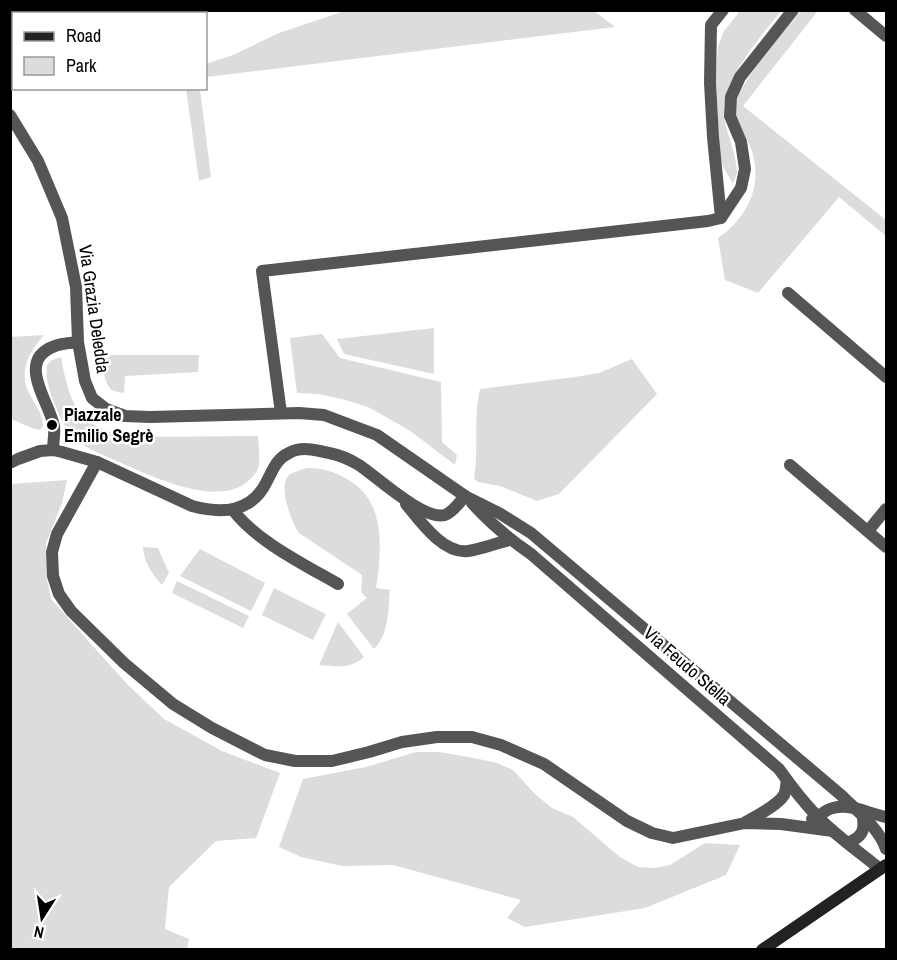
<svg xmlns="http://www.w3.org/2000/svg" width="897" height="960" font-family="'Archivo Narrow',sans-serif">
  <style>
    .green { fill: #dcdcdc }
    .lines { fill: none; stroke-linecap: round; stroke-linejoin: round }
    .street { stroke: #555; stroke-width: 12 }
    .secondary { stroke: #222; stroke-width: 12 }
    .poi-dot { fill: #000; stroke: #fff; stroke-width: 2 }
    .labels { text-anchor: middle; stroke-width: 5; stroke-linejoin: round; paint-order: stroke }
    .street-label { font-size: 18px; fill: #000; stroke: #fff }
    .poi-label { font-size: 18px; font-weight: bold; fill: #000; stroke: #fff; text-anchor: start }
  </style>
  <rect width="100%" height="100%" fill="#fff"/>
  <g class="green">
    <polygon points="344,11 594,11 615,27 206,77 206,64 233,55 279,33"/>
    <path d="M 740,11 L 781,11 C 761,37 717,84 725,121 C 728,137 736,154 737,171 C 737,175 734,180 733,184 L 722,165 L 719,147 L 716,79 L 718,46 L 724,31 Z"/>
    <path d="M 801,11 L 816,11 L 817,12 L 743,106 L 886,220 L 886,236 L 839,197 L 758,293 L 725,280 L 718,238 C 747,218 763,186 752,151 C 747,136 732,120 736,104 C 742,77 783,33 801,11 Z"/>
    <polygon points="186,89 200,89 211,177 199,181"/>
    <polygon points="434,328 434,374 344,354 337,339"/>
    <polygon points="322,334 340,358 441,382 442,442 457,455 455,465 409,430 368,407 342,399 318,394 297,393 290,338"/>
    <path d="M 44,335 C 30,351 19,369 28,391 C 34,405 42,410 43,426 L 40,430 L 32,428 L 11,419 L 10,337 Z"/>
    <path d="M 102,355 L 199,355 L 198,372 L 125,376 L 124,393 C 121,392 117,392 114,391 C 103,386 103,365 102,355 Z"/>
    <path d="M 61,357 C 70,407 79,427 131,437 L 258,436 C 258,445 261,458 258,468 C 257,473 251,478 247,482 C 215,508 149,475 117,461 C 104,455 87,449 76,440 C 64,430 49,394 47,379 C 46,374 47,369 47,365 L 52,360 Z"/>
    <path d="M 632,359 L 657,394 L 559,494 L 537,501 L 500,486 L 478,482 L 474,479 C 479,449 473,418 480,389 L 575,377 L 599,373 Z"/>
    <path d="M 307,468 C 321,468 334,471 347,479 C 386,500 382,550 376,588 L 390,590 C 388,610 389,635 374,649 L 347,614 L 367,598 L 361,592 L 362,575 L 299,533 C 292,523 277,486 289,475 C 293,472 301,470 307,468 Z"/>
    <polygon points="67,480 62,503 46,543 47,579 51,599 126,683 164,719 222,751 280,773 256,838 216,841 169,887 165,929 189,939 187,949 11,949 11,484"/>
    <path d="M 143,547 L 158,548 L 169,573 L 162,585 C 152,574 144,562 143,547 Z"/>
    <polygon points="200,549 265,583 251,611 180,576"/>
    <polygon points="177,581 249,616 243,628 172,593"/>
    <polygon points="274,588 326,614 313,640 262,615"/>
    <path d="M 338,622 L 364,657 C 349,670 337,666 319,665 Z"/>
    <polygon points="416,752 440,752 474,758 497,763 513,770 535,794 552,808 573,817 620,857 638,867 655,868 670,865 705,843 740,845 726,875 645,908 525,927 507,918 521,900 393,865 342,866 301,857 279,847 303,779 366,767"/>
  </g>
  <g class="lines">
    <g class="street">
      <polyline points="855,10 886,36"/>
      <path d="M 10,115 L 38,161 L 62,218 L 76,287 L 78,342 L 85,381 L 92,398 L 106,409 L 125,416 L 150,417 L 299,413 L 324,415 L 377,435 L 465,496 L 499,513 L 531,533 L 841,795 C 857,811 879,828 886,849"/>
      <polyline points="721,218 713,137 710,83 711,25 723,10"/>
      <polyline points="788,293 886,377"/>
      <polyline points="281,413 262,271 708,221 721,218 741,188 745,169 741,142 730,116 731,97 740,77 793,10"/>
      <path d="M 53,450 C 53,442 55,434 54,426 C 49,401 15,360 55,346 C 62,343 71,343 78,342"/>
      <polyline points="97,462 57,534 52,552 53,576 59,594 71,611 124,663 173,704 212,728 265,755 295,761 332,761 369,752 402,742 437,737 472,737 501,745 544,764 627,821 652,833 673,838 745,823 781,824 833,831"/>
      <path d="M 10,463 L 18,459 L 40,451 L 53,450 L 62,452 L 97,462 L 192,506 C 222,514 252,513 267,481 C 273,470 276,459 289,453 C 301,446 316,450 329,453 C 339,455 351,460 359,465 C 377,477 424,521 445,515 C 453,512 460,502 465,496"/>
      <polyline points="790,465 886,547"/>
      <path d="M 472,503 C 490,523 509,539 531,554 L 779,769 C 791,786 804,803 818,817 C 837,837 860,852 880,869"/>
      <path d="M 406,504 C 420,521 443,554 468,551 C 482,549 496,543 510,540"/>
      <path d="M 233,510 C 256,541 305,565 338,584"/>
      <polyline points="868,531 886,509"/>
      <path d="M 812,819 C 820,817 824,810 833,808 C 851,803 869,814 886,817"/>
      <path d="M 746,822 C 756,816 777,806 784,795 C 786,791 786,785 787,780"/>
      <path d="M 848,843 C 861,837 865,832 863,818"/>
    </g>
    <polyline class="secondary" points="762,950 886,865"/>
  </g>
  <circle class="poi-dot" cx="52" cy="425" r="6"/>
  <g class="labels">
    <g class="street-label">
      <text transform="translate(94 309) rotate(82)" y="6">Via Grazia Deledda</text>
      <text transform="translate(687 666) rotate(41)" y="6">Via Feudo Stella</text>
    </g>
    <g class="poi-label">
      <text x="64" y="421">Piazzale<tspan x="64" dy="21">Emilio Segrè</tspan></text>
    </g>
  </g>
  <rect width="897" height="960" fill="none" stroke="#000000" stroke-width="24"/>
  <rect x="12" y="12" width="195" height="78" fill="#ffffff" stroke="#999999" stroke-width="1.5"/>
  <rect x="24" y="32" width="30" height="9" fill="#222222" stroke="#999999" stroke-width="1.5"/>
  <text x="66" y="42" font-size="18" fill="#000000">Road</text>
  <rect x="24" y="57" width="30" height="18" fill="#dcdcdc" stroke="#999999" stroke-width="1.5"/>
  <text x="66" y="72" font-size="18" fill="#000000">Park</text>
  <g transform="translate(42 918) rotate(192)" stroke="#ffffff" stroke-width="4.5" paint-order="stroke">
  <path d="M0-4.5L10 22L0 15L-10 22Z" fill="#000000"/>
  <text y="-9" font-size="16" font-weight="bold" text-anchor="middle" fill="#000000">N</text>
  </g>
</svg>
